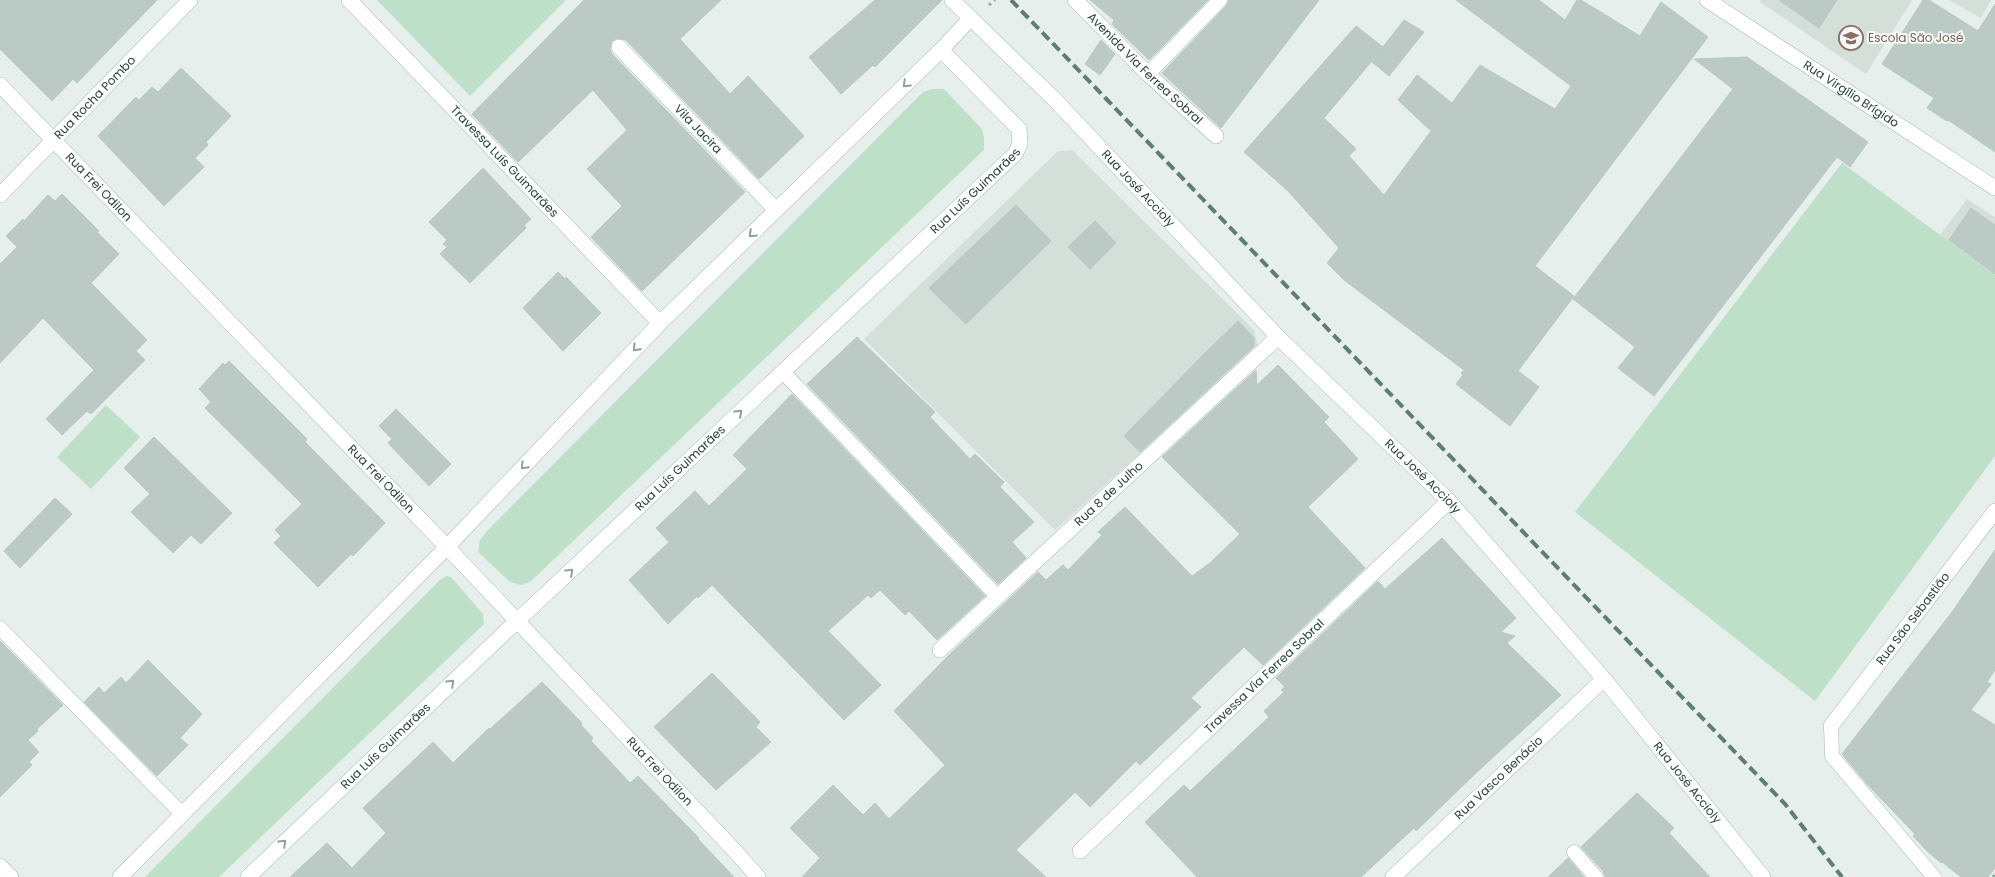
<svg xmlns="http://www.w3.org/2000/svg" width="1995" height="877" font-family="Poppins,sans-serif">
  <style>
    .built { fill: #d4dfda }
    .green { fill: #bfe0c8 }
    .building { fill: #bbcac4; stroke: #b8c9c2 }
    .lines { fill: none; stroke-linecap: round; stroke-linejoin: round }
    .lane-casing { stroke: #a8b8b2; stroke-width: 15 }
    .street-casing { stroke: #a8b8b2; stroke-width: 16 }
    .path { stroke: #86b3a5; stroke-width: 3; stroke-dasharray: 2.5 4; stroke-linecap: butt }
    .lane { stroke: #fff; stroke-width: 14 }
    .street { stroke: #fff; stroke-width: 15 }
    .rail { stroke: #5f7d75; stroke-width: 4; stroke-dasharray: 10 5; stroke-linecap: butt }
    .oneway { stroke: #92a09c }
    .labels { text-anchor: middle; stroke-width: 4; stroke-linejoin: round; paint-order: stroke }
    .education-label { font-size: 12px; fill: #785e54; stroke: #f7fbf9; text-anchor: start }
    .street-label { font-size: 12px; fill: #24423a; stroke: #f7fbf9 }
  </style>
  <rect width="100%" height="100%" fill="#e6efeb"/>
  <g class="built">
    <polygon points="1761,0 1912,0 1866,74 1760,2"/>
    <polygon points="1949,0 1991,0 1981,18"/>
    <polygon points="1072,150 1254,330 1258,347 1055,530 864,339 1058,151"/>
    <polygon points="1967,199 1995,217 1995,275 1940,235"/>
  </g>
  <g class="green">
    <polygon points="377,0 566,0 470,96"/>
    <polygon points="933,89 944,89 982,129 984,138 984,150 530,582 521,585 510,582 478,552 480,540 487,531 923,92"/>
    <polygon points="1842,163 1995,275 1995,456 1815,701 1575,512"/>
    <polygon points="106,405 140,437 91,489 57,457"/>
    <polygon points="447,576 451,577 483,614 484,624 219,877 145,877 440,580"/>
  </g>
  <g class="building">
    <polygon points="0,0 157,0 77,83 73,79 52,101 0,49"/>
    <polygon points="584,0 721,0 680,39 730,94 748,76 804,136 759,179 626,40 617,38 612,41 610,49 612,54 745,192 642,291 591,237 622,206 587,169 627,130 593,90 518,162 472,114"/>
    <polygon points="875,0 942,0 875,67 873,65 841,94 809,57"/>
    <polygon points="1090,0 1208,0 1149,60 1112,24 1114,20"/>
    <polygon points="1229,0 1319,0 1221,128 1162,73 1226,6"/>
    <polygon points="1456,0 1539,0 1565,20 1577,0 1581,0 1640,36 1661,2 1708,37 1535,266 1574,296 1518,371 1539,387 1510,426 1456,384 1463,375 1461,373 1464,370 1344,280 1327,263 1339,248 1288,191 1244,152 1356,26 1383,47 1404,20 1424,32 1389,76 1372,62 1382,49 1324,118 1356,149 1349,156 1384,195 1431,131 1398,100 1417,75 1452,103 1480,65 1555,109 1571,86"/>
    <polygon points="1779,0 1837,0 1819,28"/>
    <polygon points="1923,0 1929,0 1978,31 1995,4 1995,152 1948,120 1947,121 1927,108 1934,98 1882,64"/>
    <polygon points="1101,40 1115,54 1100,75 1085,64"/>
    <polygon points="1747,57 1868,142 1850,167 1837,157 1654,396 1618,368 1635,347 1573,299 1733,89 1694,59"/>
    <polygon points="181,68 231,116 206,142 208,145 195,158 204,167 164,206 98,136 136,97 139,100 152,87 158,92"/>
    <polygon points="483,168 531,219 524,225 526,228 470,283 440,254 447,247 443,244 447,240 429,222"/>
    <polygon points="62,194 99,231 97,232 119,254 91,283 147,340 136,351 145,360 91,414 87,411 62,435 46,419 94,370 43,318 0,363 0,264 17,247 6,236 23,219 24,221 48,195 55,201"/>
    <polygon points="1016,205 1051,241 966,324 929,288"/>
    <polygon points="1971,208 1995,225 1995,274 1949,240"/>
    <polygon points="1095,221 1116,243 1090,269 1068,247"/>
    <polygon points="558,272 565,279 566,277 601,313 563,351 523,308"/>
    <polygon points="1238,321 1254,338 1254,346 1140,452 1124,436 1203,355"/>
    <polygon points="857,337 935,412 930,417 970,459 975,454 1004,482 1000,487 1034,522 1012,542 1026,558 998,584 807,384"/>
    <polygon points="229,361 307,439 305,442 385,523 353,556 351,554 318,587 274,543 281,536 275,530 302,504 205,408 211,402 199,389 223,363 225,365"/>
    <polygon points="1278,365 1329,417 1324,422 1358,459 1308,507 1365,568 1263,665 1244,647 1191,698 1201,707 1140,765 1136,761 1090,807 1075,792 1016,850 1046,877 802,877 820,858 790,828 833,785 863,815 875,803 889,819 945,765 894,711 950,654 1038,572 1046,580 1063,565 1068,570 1102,535 1098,532 1125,507 1192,576 1210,563 1240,534 1162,457 1256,370 1257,385"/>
    <polygon points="792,394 985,596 937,640 909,611 905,615 880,590 871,598 868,595 828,631 881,685 844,720 712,585 698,598 697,596 668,624 629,580 669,542 656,528 695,491 709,506 747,469 733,455"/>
    <polygon points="396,409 451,464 429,486 388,443 392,439 379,426"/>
    <polygon points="154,437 232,513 201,544 191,535 173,553 131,512 150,494 124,468"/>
    <polygon points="55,498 72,514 20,568 4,551"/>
    <polygon points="1442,538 1516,618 1501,632 1515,636 1507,643 1561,695 1477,772 1416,831 1414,828 1361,877 1197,877 1145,822 1184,785 1190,791 1269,717 1264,711 1284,692 1281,690 1285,687 1276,678 1378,581 1385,589"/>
    <polygon points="1995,550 1995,670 1987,682 1991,684 1971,710 1995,725 1995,868 1988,877 1961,877 1942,862 1941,863 1927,851 1913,836 1915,834 1867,784 1842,754 1952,612"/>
    <polygon points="0,641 63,705 37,729 38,731 28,740 39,752 29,762 32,765 0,797"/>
    <polygon points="148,660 202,714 180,738 188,745 157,776 84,702 99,687 104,693 121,677 126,683"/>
    <polygon points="712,673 760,722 756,727 771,742 716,790 654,727"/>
    <polygon points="542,682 582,723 581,725 593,738 591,741 630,783 638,776 699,838 698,839 734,877 290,877 327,843 352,868 386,833 363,808 433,742 453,763 489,728 490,729"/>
    <polygon points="1637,793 1674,828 1669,833 1710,877 1605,877 1603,871 1581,847"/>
    <polygon points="1568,858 1584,877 1548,877"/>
  </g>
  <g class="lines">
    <defs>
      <g id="lane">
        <polyline points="1148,74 1220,0"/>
        <polyline points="783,372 998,597"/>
        <polyline points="0,628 182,814"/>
        <polyline points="1831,726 1832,756 1934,877"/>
        <polyline points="1574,852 1596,877"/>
      </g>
      <g id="street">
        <path id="s1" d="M 349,0 L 660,323"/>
        <path id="s2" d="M 952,0 L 1056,101 L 1278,337 L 1449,501 L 1604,679 L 1763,877"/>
        <path id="s3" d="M 1075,0 L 1148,74 L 1216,136"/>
        <path id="s4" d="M 1707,0 L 1995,188"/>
        <path id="s5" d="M 619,47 L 776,210"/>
        <path id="s6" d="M 0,85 L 447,547 L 734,850 L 758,877"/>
        <path id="s7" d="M 0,195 L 190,0"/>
        <path id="s8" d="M 940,650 L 1278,337"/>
        <path id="s9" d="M 1831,726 L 1995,511"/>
        <path id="s10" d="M 1080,851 L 1449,501"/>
        <polyline points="0,866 11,877"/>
        <polyline points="120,877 447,547 660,323 941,50 970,19"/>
        <path id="s11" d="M 248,877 L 518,620 L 1015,154 L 1020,144 L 1019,129 L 941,50"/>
        <path id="s12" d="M 1393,877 L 1604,679"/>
      </g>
    </defs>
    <use href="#lane" class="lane-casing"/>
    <use href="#street" class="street-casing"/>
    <g class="path">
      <polyline points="989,5 995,0"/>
      <polyline points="1993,877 1995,874"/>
    </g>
    <use href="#lane" class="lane"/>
    <use href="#street" class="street"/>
    <polyline class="rail" points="1011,0 1785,804 1842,877"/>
  </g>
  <defs><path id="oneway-chevron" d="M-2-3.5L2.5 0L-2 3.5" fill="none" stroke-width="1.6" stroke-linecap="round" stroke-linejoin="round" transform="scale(1.25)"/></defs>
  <g class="oneway">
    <use href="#oneway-chevron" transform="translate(906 84) rotate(136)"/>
    <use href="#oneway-chevron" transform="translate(752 234) rotate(136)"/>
    <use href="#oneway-chevron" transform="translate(636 348) rotate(134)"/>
    <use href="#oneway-chevron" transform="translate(739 413) rotate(-43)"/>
    <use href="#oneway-chevron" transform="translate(524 466) rotate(134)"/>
    <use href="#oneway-chevron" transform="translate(570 572) rotate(-43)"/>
    <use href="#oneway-chevron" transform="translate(451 683) rotate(-44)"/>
    <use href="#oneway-chevron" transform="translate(283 843) rotate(-44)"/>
  </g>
  <defs>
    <symbol id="school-ring" viewBox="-11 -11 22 22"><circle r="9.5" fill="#f7fbf9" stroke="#8d6e63" stroke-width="1.5"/><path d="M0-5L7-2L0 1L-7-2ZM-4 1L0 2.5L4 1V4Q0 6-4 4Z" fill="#8d6e63"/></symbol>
  </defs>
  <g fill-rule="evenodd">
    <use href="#school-ring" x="1837" y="24" width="28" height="28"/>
  </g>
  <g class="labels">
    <g class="education-label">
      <text x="1868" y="42">Escola São José</text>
    </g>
    <g class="street-label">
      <text dy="4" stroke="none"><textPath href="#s3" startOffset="98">Avenida Via Ferrea Sobral</textPath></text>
      <text dy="4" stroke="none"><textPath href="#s4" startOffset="172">Rua Virgílio Brígido</textPath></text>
      <text dy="4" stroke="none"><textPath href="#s7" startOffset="136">Rua Rocha Pombo</textPath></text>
      <text dy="4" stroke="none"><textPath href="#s5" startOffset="114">Vila Jacira</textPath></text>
      <text dy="4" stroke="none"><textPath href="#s1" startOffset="224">Travessa Luís Guimarães</textPath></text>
      <text dy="4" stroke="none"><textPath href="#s6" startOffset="142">Rua Frei Odilon</textPath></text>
      <text dy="4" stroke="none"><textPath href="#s2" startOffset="265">Rua José Accioly</textPath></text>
      <text dy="4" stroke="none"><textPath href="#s11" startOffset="1000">Rua Luís Guimarães</textPath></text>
      <text dy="4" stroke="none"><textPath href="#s11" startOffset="595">Rua Luís Guimarães</textPath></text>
      <text dy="4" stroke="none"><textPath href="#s2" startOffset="670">Rua José Accioly</textPath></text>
      <text dy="4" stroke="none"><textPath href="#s6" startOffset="548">Rua Frei Odilon</textPath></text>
      <text dy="4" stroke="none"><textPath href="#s8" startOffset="230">Rua 8 de Julho</textPath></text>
      <text dy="4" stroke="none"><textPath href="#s9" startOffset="135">Rua São Sebastião</textPath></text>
      <text dy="4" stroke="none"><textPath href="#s10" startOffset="254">Travessa Via Ferrea Sobral</textPath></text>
      <text dy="4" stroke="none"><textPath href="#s11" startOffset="190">Rua Luís Guimarães</textPath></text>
      <text dy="4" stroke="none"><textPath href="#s6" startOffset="952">Rua Frei Odilon</textPath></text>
      <text dy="4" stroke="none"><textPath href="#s12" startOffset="145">Rua Vasco Benácio</textPath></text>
      <text dy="4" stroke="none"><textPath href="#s2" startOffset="1075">Rua José Accioly</textPath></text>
    </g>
  </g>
</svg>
